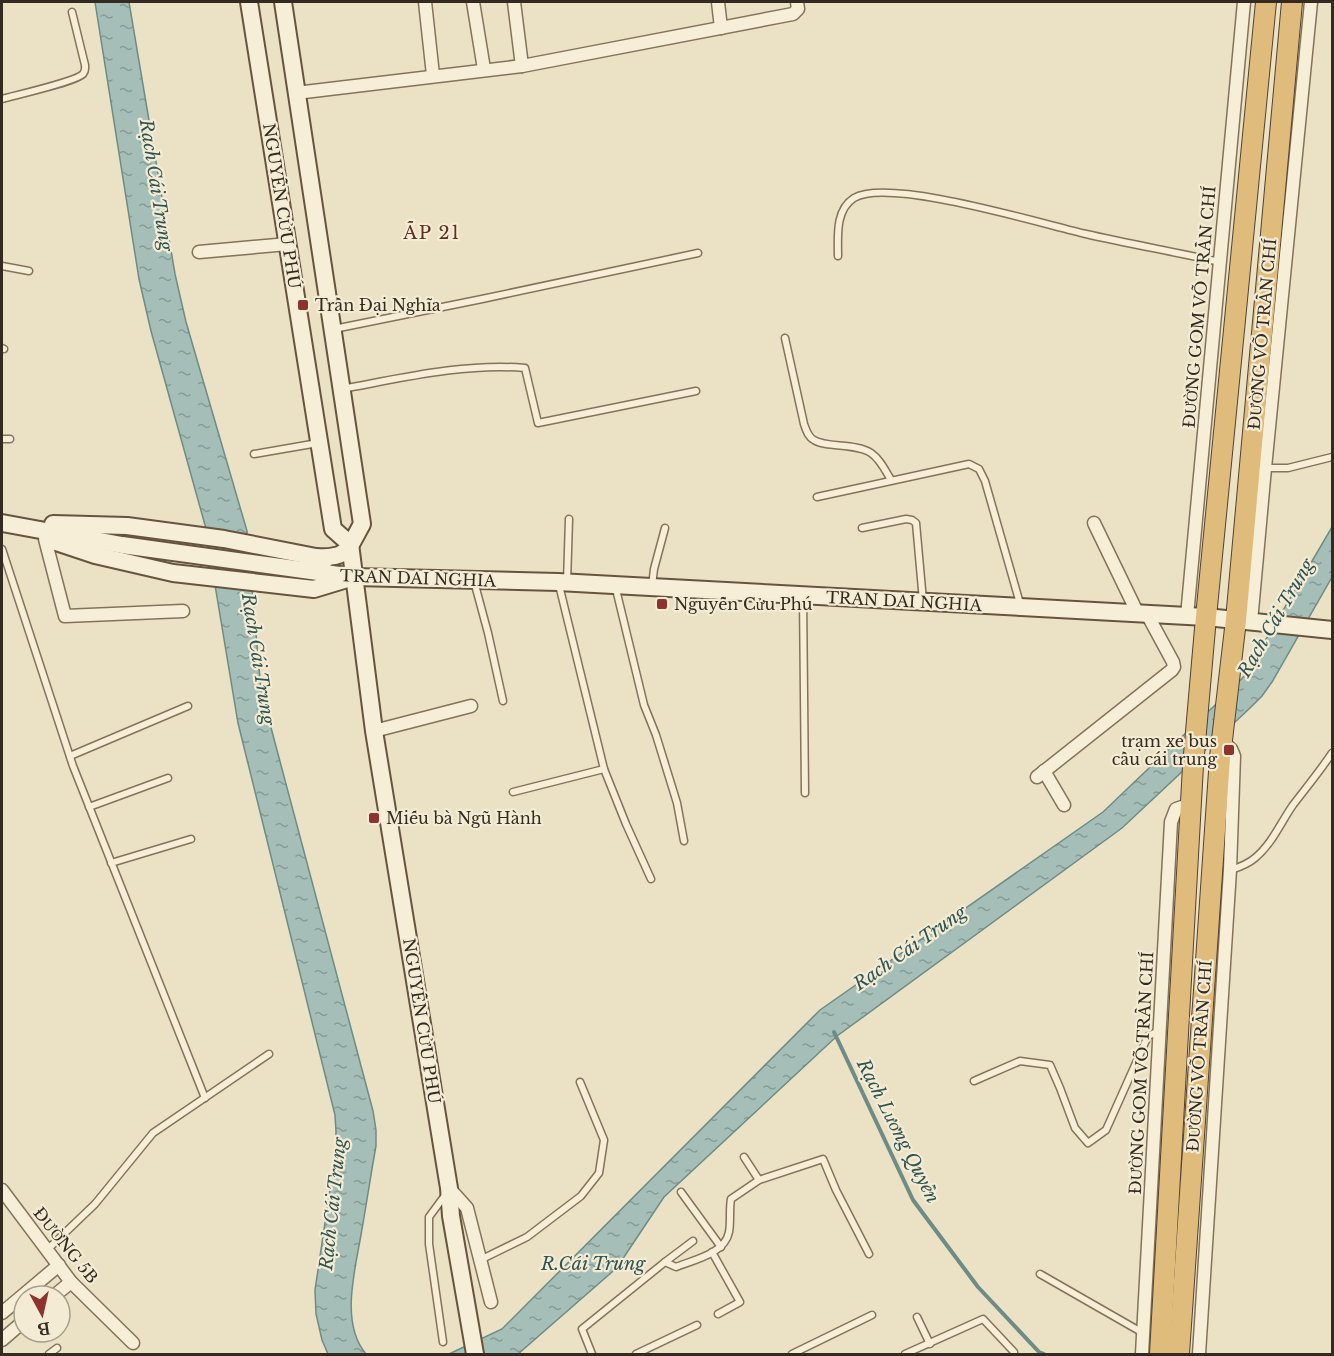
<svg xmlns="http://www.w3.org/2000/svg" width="1334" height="1356" font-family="'Libre Baskerville',serif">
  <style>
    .water { fill: url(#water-ripples); stroke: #6d8c85; stroke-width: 1.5 }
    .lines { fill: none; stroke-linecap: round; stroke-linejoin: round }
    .stream { stroke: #6d8c85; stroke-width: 4 }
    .service-casing { stroke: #84735b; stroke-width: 9 }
    .minor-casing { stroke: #84735b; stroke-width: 15 }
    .secondary-casing { stroke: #66543f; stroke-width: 20 }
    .trunk-casing { stroke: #52412f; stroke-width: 22 }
    .service { stroke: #f6eed6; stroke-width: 6 }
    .minor { stroke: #f6eed6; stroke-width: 12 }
    .secondary { stroke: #f6eed6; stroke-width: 16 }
    .trunk { stroke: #e0bc7c; stroke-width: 20 }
    .poi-dot { fill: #8f322f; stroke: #f3ebd3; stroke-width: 2 }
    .labels { text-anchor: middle; stroke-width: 4.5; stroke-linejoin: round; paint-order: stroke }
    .street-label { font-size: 16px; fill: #352a1f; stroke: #f3ebd3 }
    .poi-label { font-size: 16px; fill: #352a1f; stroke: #f3ebd3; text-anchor: start }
    .water-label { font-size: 18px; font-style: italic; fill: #2f5453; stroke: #f3ebd3 }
    .neighbourhood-label { font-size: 18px; letter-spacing: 1.5px; fill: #5f3021; stroke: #f3ebd3 }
  </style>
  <defs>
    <pattern id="water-ripples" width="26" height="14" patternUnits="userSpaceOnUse" patternTransform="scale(1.5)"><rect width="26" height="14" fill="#a5beb8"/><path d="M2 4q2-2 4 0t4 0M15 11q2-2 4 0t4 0" fill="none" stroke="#879b95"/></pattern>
  </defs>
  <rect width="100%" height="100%" fill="#ebe1c4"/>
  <g class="water">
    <path d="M 95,2 L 129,2 L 175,274 L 186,322 L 247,531 L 261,690 L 373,1111 L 376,1130 L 376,1146 C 371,1173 367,1201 362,1229 C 356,1267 339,1322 366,1354 L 328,1354 L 322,1340 L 316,1314 L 315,1290 L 336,1149 L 336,1132 L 335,1115 L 238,723 L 205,525 L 151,331 L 139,279 Z"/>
    <polygon points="1332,527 1332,577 1272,682 1262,696 1250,708 1122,828 837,1036 664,1197 624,1257 612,1272 518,1354 449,1354 502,1329 820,1010 1103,812 1235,686 1245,675"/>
  </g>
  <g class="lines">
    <polyline class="stream" points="834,1032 913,1200 978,1287 1039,1352 1044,1354"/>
    <defs>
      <g id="service">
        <path d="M 2,99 C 16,95 75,82 83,74 C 86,70 85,69 85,65 L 72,12"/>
        <path d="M 838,256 C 838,237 835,210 854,198 C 889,177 1042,224 1086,234 C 1130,244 1175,252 1220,262"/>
        <polyline points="2,266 29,271"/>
        <polyline points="334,329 482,299 698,253"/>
        <path d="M 785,338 L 804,424 C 806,430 808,437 814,440 C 826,448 856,443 871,453 C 880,459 885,470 891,480"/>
        <polyline points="2,348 4,349"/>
        <path d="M 342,389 C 402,378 464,363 525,368 L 538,423 L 696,391"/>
        <polyline points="2,439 10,439"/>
        <polyline points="254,454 318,443"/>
        <polyline points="1265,468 1288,468 1332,457"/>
        <polyline points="817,497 969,464 979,469 985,481 1021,607"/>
        <polyline points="862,528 906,519 912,520 916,523 923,601"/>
        <polyline points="2,549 73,766 205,1098"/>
        <polyline points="474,581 488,633 503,701"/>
        <polyline points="567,582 569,519"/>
        <polyline points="559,585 604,769 626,824 651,879"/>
        <polyline points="615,585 644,705 656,735 677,803 684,841"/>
        <polyline points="652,586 654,569 665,528"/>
        <polyline points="803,596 805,793"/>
        <polyline points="70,756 188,706"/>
        <polyline points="513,792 604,769"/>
        <polyline points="89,807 168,778"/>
        <polyline points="111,863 191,839"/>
        <path d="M 1231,870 C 1240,867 1248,864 1255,858 C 1272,844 1281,822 1293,805 C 1306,788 1320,771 1332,753"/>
        <polyline points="974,1081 1020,1061 1050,1065 1060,1088 1075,1128 1088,1143 1106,1130 1148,1036 1159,1031"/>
        <polyline points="744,1157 759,1180"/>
        <polyline points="681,1192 721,1247"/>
        <polyline points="47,1250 95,1204 153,1133 269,1054"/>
        <polyline points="712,1252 740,1302 718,1314"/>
        <polyline points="480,1260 527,1237 581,1196 599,1173 604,1140 580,1082"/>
        <polyline points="665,1262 693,1241"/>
        <polyline points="1040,1274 1143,1333"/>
        <polyline points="917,1317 930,1344"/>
        <polyline points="443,1342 429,1244 429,1217 446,1194"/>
        <polyline points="49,1354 57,1348"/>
        <path d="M 592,1354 L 582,1329 L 665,1262 L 676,1267 C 693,1260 725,1254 729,1232 C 731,1221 729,1210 731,1199 L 759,1180 L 823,1159 L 836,1190 L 869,1254"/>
        <polyline points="636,1354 697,1325"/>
        <polyline points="792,1354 872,1315"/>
        <polyline points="905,1354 983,1319 1014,1352"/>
      </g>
      <g id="minor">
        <polyline points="425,2 433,75"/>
        <polyline points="473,2 484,69"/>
        <polyline points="514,2 522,66"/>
        <polyline points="718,2 721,28"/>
        <polyline points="296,93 522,66 793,14 798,9 797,2"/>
        <polyline points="199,252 288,244"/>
        <polyline points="1094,523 1138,614"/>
        <polyline points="45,539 65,616 183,611"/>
        <polyline points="1187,616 1244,2"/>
        <polyline points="1251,622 1265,468 1311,2"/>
        <polyline points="374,731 471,706"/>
        <polyline points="1044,771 1064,805"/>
        <polyline points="1037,777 1172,670 1174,667 1173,662 1147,614"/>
        <polyline points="449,1188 467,1208 491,1302"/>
        <polyline points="2,1190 71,1282 133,1343"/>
        <polyline points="54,1296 71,1282"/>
        <polyline points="2,1313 59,1265"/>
        <polyline points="2,1340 24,1321"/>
        <polyline points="1142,1354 1171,822 1176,809 1191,804"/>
        <polyline points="1199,1354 1230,870 1234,756 1231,749 1222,741"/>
      </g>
      <g id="secondary">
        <polyline points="249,2 333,529 350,544 374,731 449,1188 451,1216 475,1354"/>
        <path d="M 283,2 L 362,524 C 348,549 348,559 316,557"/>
        <polyline points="2,523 122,545 354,577 558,582 1206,617 1332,630"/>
        <polyline points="53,524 127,526 224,539 316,557 324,561"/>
        <polyline points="50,540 95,555 173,573 314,589 347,579"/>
      </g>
      <g id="trunk">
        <polyline points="1160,1354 1193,766 1206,617 1266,2"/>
        <polyline points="1179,1354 1220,757 1236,620 1292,2"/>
      </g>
    </defs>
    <use href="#service" class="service-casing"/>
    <use href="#minor" class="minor-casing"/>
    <use href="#secondary" class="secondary-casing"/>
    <use href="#trunk" class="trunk-casing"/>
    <use href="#service" class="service"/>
    <use href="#minor" class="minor"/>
    <use href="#secondary" class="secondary"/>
    <use href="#trunk" class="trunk"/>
  </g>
  <g class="poi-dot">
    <rect x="297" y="299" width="12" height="12" rx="3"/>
    <rect x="656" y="598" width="12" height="12" rx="3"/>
    <rect x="1223" y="744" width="12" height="12" rx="3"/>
    <rect x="368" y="812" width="12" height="12" rx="3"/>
  </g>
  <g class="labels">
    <g class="street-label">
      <text transform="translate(282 206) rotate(81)" y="6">NGUYỄN CỬU PHÚ</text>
      <text transform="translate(1199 307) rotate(-85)" y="6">ĐƯỜNG GOM VÕ TRẦN CHÍ</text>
      <text transform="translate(1262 334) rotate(-85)" y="6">ĐƯỜNG VÕ TRẦN CHÍ</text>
      <text transform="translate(418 578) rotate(2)" y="6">TRAN DAI NGHIA</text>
      <text transform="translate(904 601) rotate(3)" y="6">TRAN DAI NGHIA</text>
      <text transform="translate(422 1021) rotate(81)" y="6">NGUYỄN CỬU PHÚ</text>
      <text transform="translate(1199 1056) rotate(-86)" y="6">ĐƯỜNG VÕ TRẦN CHÍ</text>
      <text transform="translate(1141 1073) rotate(-87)" y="6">ĐƯỜNG GOM VÕ TRẦN CHÍ</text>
      <text transform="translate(66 1245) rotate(51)" y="6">ĐƯỜNG 5B</text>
    </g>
    <g class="poi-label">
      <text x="315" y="311">Trần Đại Nghĩa</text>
      <text x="674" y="610">Nguyễn Cửu Phú</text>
      <text x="1217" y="747" text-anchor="end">trạm xe bus<tspan x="1217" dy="18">cầu cái trung</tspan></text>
      <text x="386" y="824">Miếu bà Ngũ Hành</text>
    </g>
    <g class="water-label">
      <text transform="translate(156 185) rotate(81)" y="6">Rạch Cái Trung</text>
      <text transform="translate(1276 618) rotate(-60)" y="6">Rạch Cái Trung</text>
      <text transform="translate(258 659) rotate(81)" y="6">Rạch Cái Trung</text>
      <text transform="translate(910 948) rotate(-35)" y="6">Rạch Cái Trung</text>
      <text transform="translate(898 1131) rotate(63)" y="6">Rạch Lương Quyền</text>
      <text transform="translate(333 1204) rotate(-84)" y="6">Rạch Cái Trung</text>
      <text x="593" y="1270">R.Cái Trung</text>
    </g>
    <g class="neighbourhood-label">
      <text x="432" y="239">ẤP 21</text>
    </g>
  </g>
  <rect width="1334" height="1356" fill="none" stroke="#352a1f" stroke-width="6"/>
  <g transform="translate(42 1314) rotate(172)"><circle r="28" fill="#f3ebd3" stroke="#a79e8b" stroke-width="1.5"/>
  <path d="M0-4.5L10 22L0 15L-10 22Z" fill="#8f322f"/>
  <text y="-9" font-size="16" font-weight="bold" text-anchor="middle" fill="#352a1f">B</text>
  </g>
</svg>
